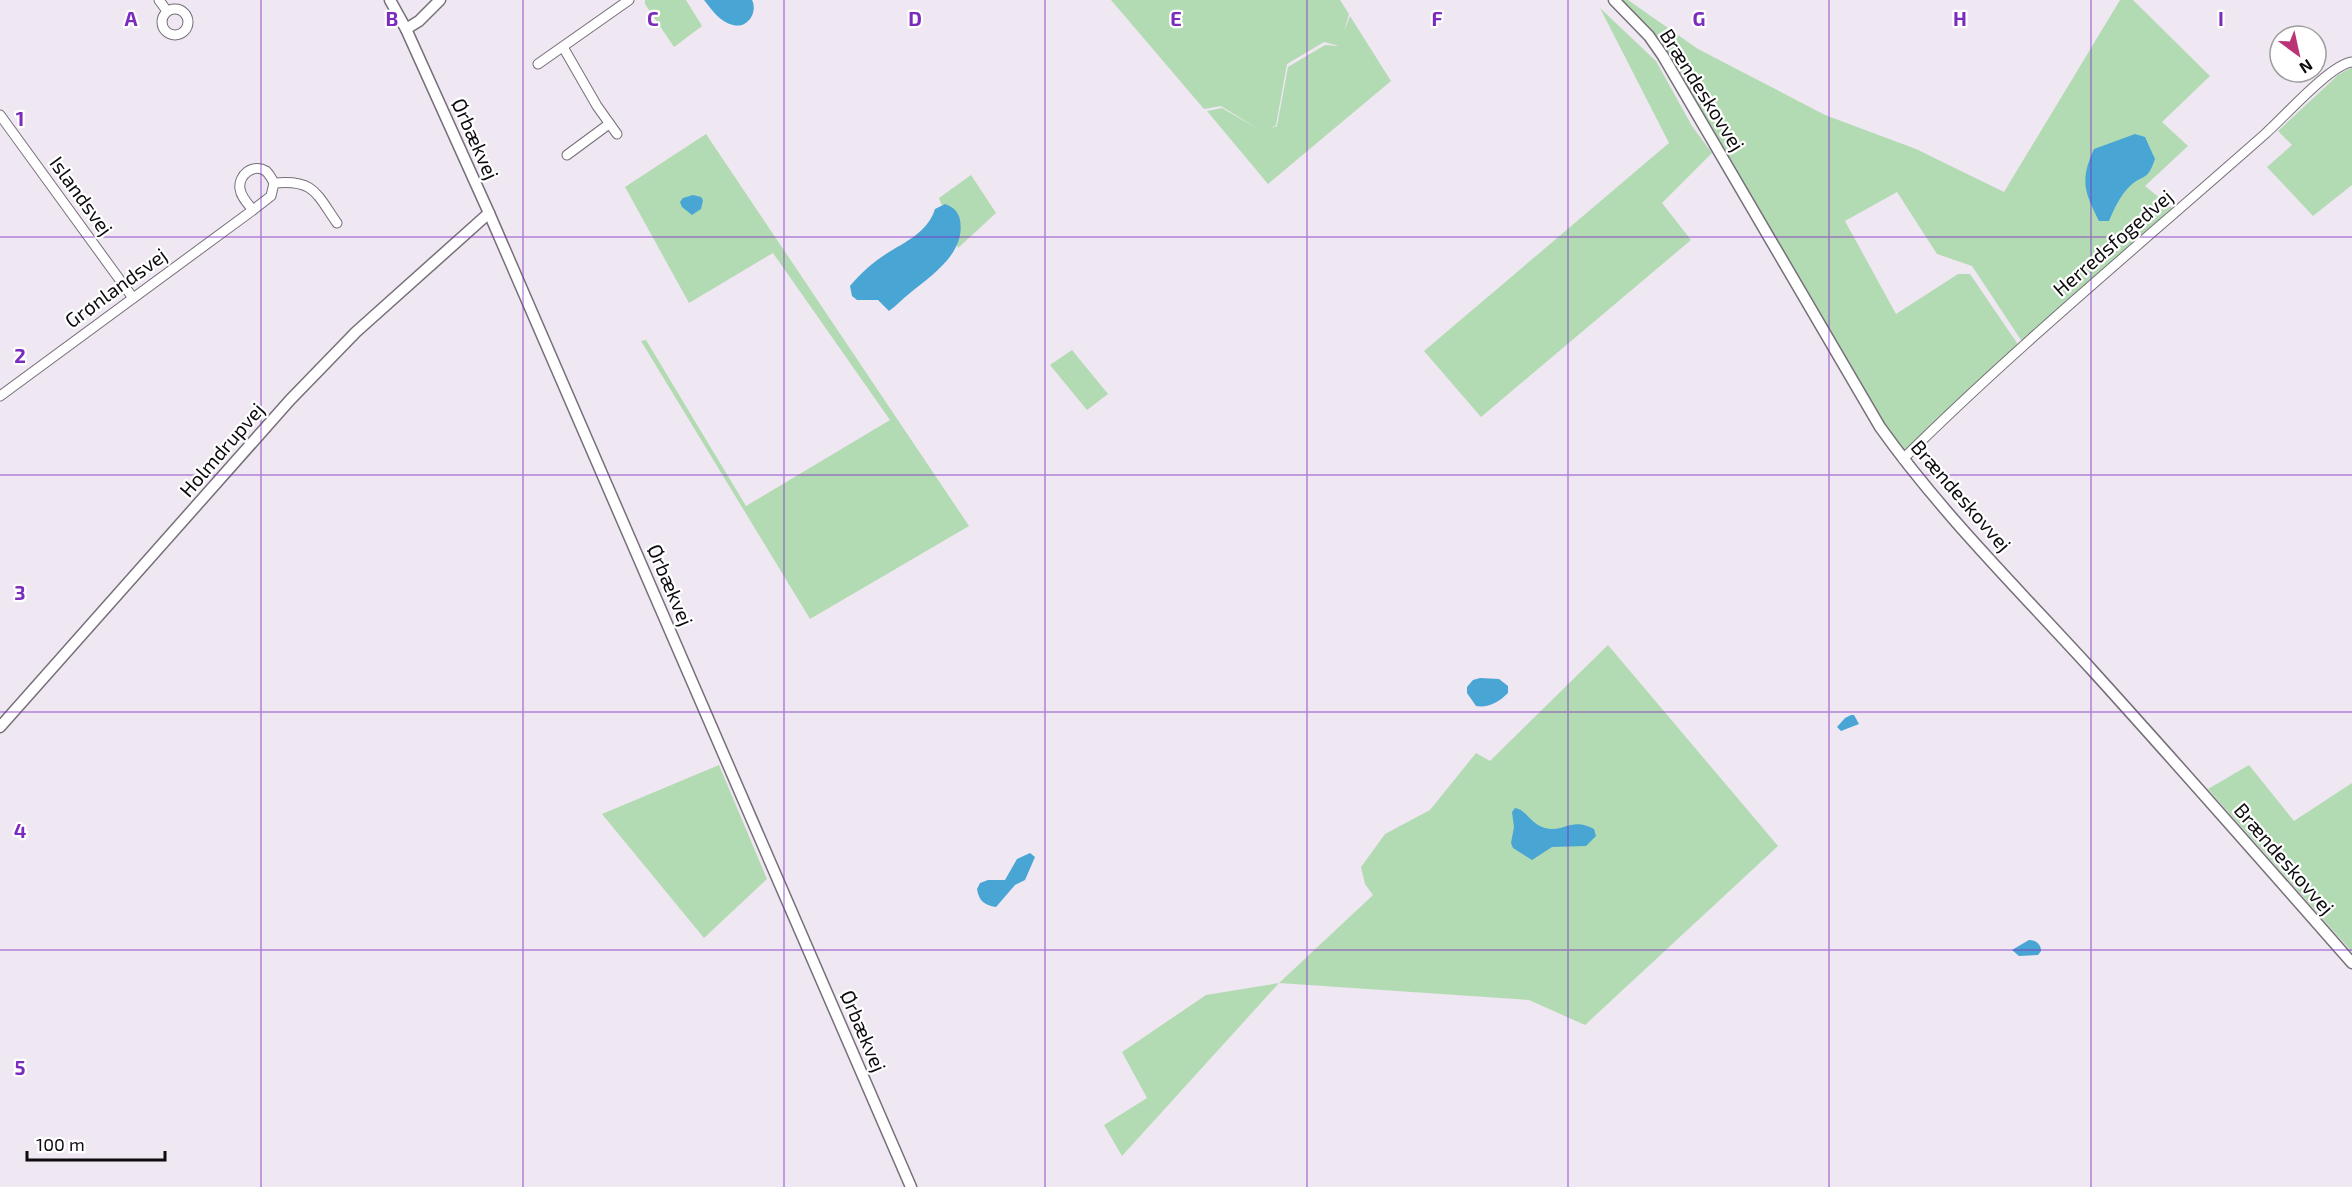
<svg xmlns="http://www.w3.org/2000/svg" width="2352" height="1187" font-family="'Exo 2',sans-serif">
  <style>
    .green { fill: #b3dbb3; fill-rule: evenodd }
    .water { fill: #49a5d4 }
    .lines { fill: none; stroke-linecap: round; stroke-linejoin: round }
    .minor-casing { stroke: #776f79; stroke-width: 11 }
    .tertiary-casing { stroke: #776f79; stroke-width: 13 }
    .minor { stroke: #fff; stroke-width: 9 }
    .tertiary { stroke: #fff; stroke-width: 10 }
    .grid { fill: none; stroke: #7b2cbf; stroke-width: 1.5; stroke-opacity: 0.55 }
    .labels { text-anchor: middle; stroke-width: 4.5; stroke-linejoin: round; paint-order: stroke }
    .street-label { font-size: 20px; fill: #0e0b0f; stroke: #fff }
    .grid-label { font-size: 20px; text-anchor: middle; font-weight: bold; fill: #7b2cbf; stroke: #fff; stroke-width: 4.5; stroke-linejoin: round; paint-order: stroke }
  </style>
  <rect width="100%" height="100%" fill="#efe7f1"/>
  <g class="green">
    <polygon points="645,0 686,0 702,26 674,47 645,4"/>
    <path d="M 1111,0 L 1340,0 L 1349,14 L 1344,31 L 1350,16 L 1391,81 L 1268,184 L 1207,111 L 1222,108 L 1260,130 L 1221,106 L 1204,109 ZM 1324,42 L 1339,46 L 1325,45 L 1288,67 L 1277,126 L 1271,128 L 1276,125 L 1287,64 Z"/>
    <polygon points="1622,0 1628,0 1698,49 1825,115 1916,149 2004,192 2120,0 2133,0 2210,76 2162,122 2188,146 2145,186 2172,208 2023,343 1972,266 1937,254 1897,192 1845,221 1896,314 1958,274 1970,274 2019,346 1905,451 1887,431 1679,78 1620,2"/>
    <polygon points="1600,8 1656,61 1692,126 1712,153 1662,203 1691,240 1481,417 1424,351 1669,143"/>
    <polygon points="2352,67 2352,185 2313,216 2267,167 2292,145 2278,131 2338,75"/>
    <polygon points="706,134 969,526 810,619 641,341 646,340 746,506 890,420 773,253 689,303 625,187"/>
    <polygon points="971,175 996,213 958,248 939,198"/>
    <polygon points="1072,350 1108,394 1087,410 1050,365"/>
    <polygon points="1608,645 1778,846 1585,1025 1529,1000 1279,983 1122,1156 1104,1125 1147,1098 1122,1052 1206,995 1279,983 1373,895 1365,884 1361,867 1385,834 1430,810 1476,753 1490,761"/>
    <polygon points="719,765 767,879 704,938 602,814"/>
    <polygon points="2249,765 2294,821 2352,783 2352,952 2208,789"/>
  </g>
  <g class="water">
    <path d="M 704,0 L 752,0 C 758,12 748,29 733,25 C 720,22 712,10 704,0 Z"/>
    <path d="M 2135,134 L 2145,137 L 2155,159 C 2147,183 2143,173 2129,187 C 2120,196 2114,209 2109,221 L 2099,221 C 2084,191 2080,180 2094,149 Z"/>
    <polygon points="693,195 701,197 703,200 701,209 692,215 682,207 680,202 683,198"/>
    <path d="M 945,204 C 953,207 958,211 960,220 C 966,253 932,275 910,293 C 902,299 896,306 889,311 L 878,300 L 857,300 L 852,296 L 850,286 C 860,274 873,262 886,254 C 905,242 928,232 935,209 Z"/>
    <path d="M 1480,678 L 1499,679 L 1508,686 L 1508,693 C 1499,702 1488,708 1476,706 L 1467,693 L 1467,687 L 1473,680 Z"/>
    <polygon points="1851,715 1854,715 1859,724 1841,731 1837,727 1845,718"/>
    <path d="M 1515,808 C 1525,809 1531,823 1542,827 C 1564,835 1569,816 1594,829 L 1596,836 L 1586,846 L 1552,847 L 1532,860 L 1513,848 L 1511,843 L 1514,827 L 1512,812 Z"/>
    <path d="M 1030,853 L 1035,857 L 1025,880 L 1015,885 L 996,907 C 984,905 979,901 977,889 L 980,883 L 988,880 L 1005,880 L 1017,859 Z"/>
    <path d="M 2029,940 C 2035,940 2041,944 2041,951 L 2038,955 L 2019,956 L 2012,950 Z"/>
  </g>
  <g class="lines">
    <defs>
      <g id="minor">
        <polyline points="159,0 167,11"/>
        <circle cx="175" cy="22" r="13"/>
        <polyline points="563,47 597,106 617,134"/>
        <polyline points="538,64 629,0"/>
        <polyline points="0,115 133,298"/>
        <polyline points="567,155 609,124"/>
        <path d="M 274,183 C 314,179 316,193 337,223"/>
        <path d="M 0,396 L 253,210 L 271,196 L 274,183 C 272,179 269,174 266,171 C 253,163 238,175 240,189 C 241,197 248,204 253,210"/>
        <path d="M 1903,459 C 2018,345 2144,241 2265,134 C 2284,117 2331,64 2352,62"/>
      </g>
      <g id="tertiary">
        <polyline points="390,0 406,29 489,213 911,1187"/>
        <path d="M 1614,0 L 1649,36 L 1663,56 L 1880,427 C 1942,514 2020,591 2092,670 C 2180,767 2266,865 2352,963"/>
        <polyline points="406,29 419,21 440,0"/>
        <polyline points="0,727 290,400 356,332 489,213"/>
      </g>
    </defs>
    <use href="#minor" class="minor-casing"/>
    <use href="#tertiary" class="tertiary-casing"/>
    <use href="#minor" class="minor"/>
    <use href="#tertiary" class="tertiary"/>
  </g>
  <path class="grid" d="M 261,0 L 261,1187M 523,0 L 523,1187M 784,0 L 784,1187M 1045,0 L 1045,1187M 1307,0 L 1307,1187M 1568,0 L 1568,1187M 1829,0 L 1829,1187M 2091,0 L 2091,1187M 0,237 L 2352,237M 0,475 L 2352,475M 0,712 L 2352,712M 0,950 L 2352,950"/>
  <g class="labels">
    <g class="street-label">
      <text transform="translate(1702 90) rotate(58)" y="7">Brændeskovvej</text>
      <text transform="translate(475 139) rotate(66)" y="7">Ørbækvej</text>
      <text transform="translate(81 196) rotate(54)" y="7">Islandsvej</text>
      <text transform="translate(2113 243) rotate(-41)" y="7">Herredsfogedvej</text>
      <text transform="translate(116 288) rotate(-36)" y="7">Grønlandsvej</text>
      <text transform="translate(222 450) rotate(-49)" y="7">Holmdrupvej</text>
      <text transform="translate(1961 496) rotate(49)" y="7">Brændeskovvej</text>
      <text transform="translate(670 585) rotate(67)" y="7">Ørbækvej</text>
      <text transform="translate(2284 859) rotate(49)" y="7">Brændeskovvej</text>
      <text transform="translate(863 1031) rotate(67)" y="7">Ørbækvej</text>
    </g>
  </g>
  <g class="grid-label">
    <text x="131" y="26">A</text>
    <text x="392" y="26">B</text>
    <text x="653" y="26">C</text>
    <text x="915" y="26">D</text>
    <text x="1176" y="26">E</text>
    <text x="1437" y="26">F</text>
    <text x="1699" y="26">G</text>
    <text x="1960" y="26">H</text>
    <text x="2221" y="26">I</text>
    <text x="20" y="126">1</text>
    <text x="20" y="363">2</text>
    <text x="20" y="600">3</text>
    <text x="20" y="838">4</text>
    <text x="20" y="1075">5</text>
  </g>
  <g transform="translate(2298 54) rotate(147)"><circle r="28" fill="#ffffff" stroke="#9f9d9f" stroke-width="1.5"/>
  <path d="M0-4.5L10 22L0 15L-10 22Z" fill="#ba3375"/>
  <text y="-9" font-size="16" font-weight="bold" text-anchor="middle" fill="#0e0b0f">N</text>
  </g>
  <path d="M27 1151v9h138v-9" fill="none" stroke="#0e0b0f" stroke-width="3"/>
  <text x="36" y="1151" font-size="18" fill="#0e0b0f" stroke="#ffffff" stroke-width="4.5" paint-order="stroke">100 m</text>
</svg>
